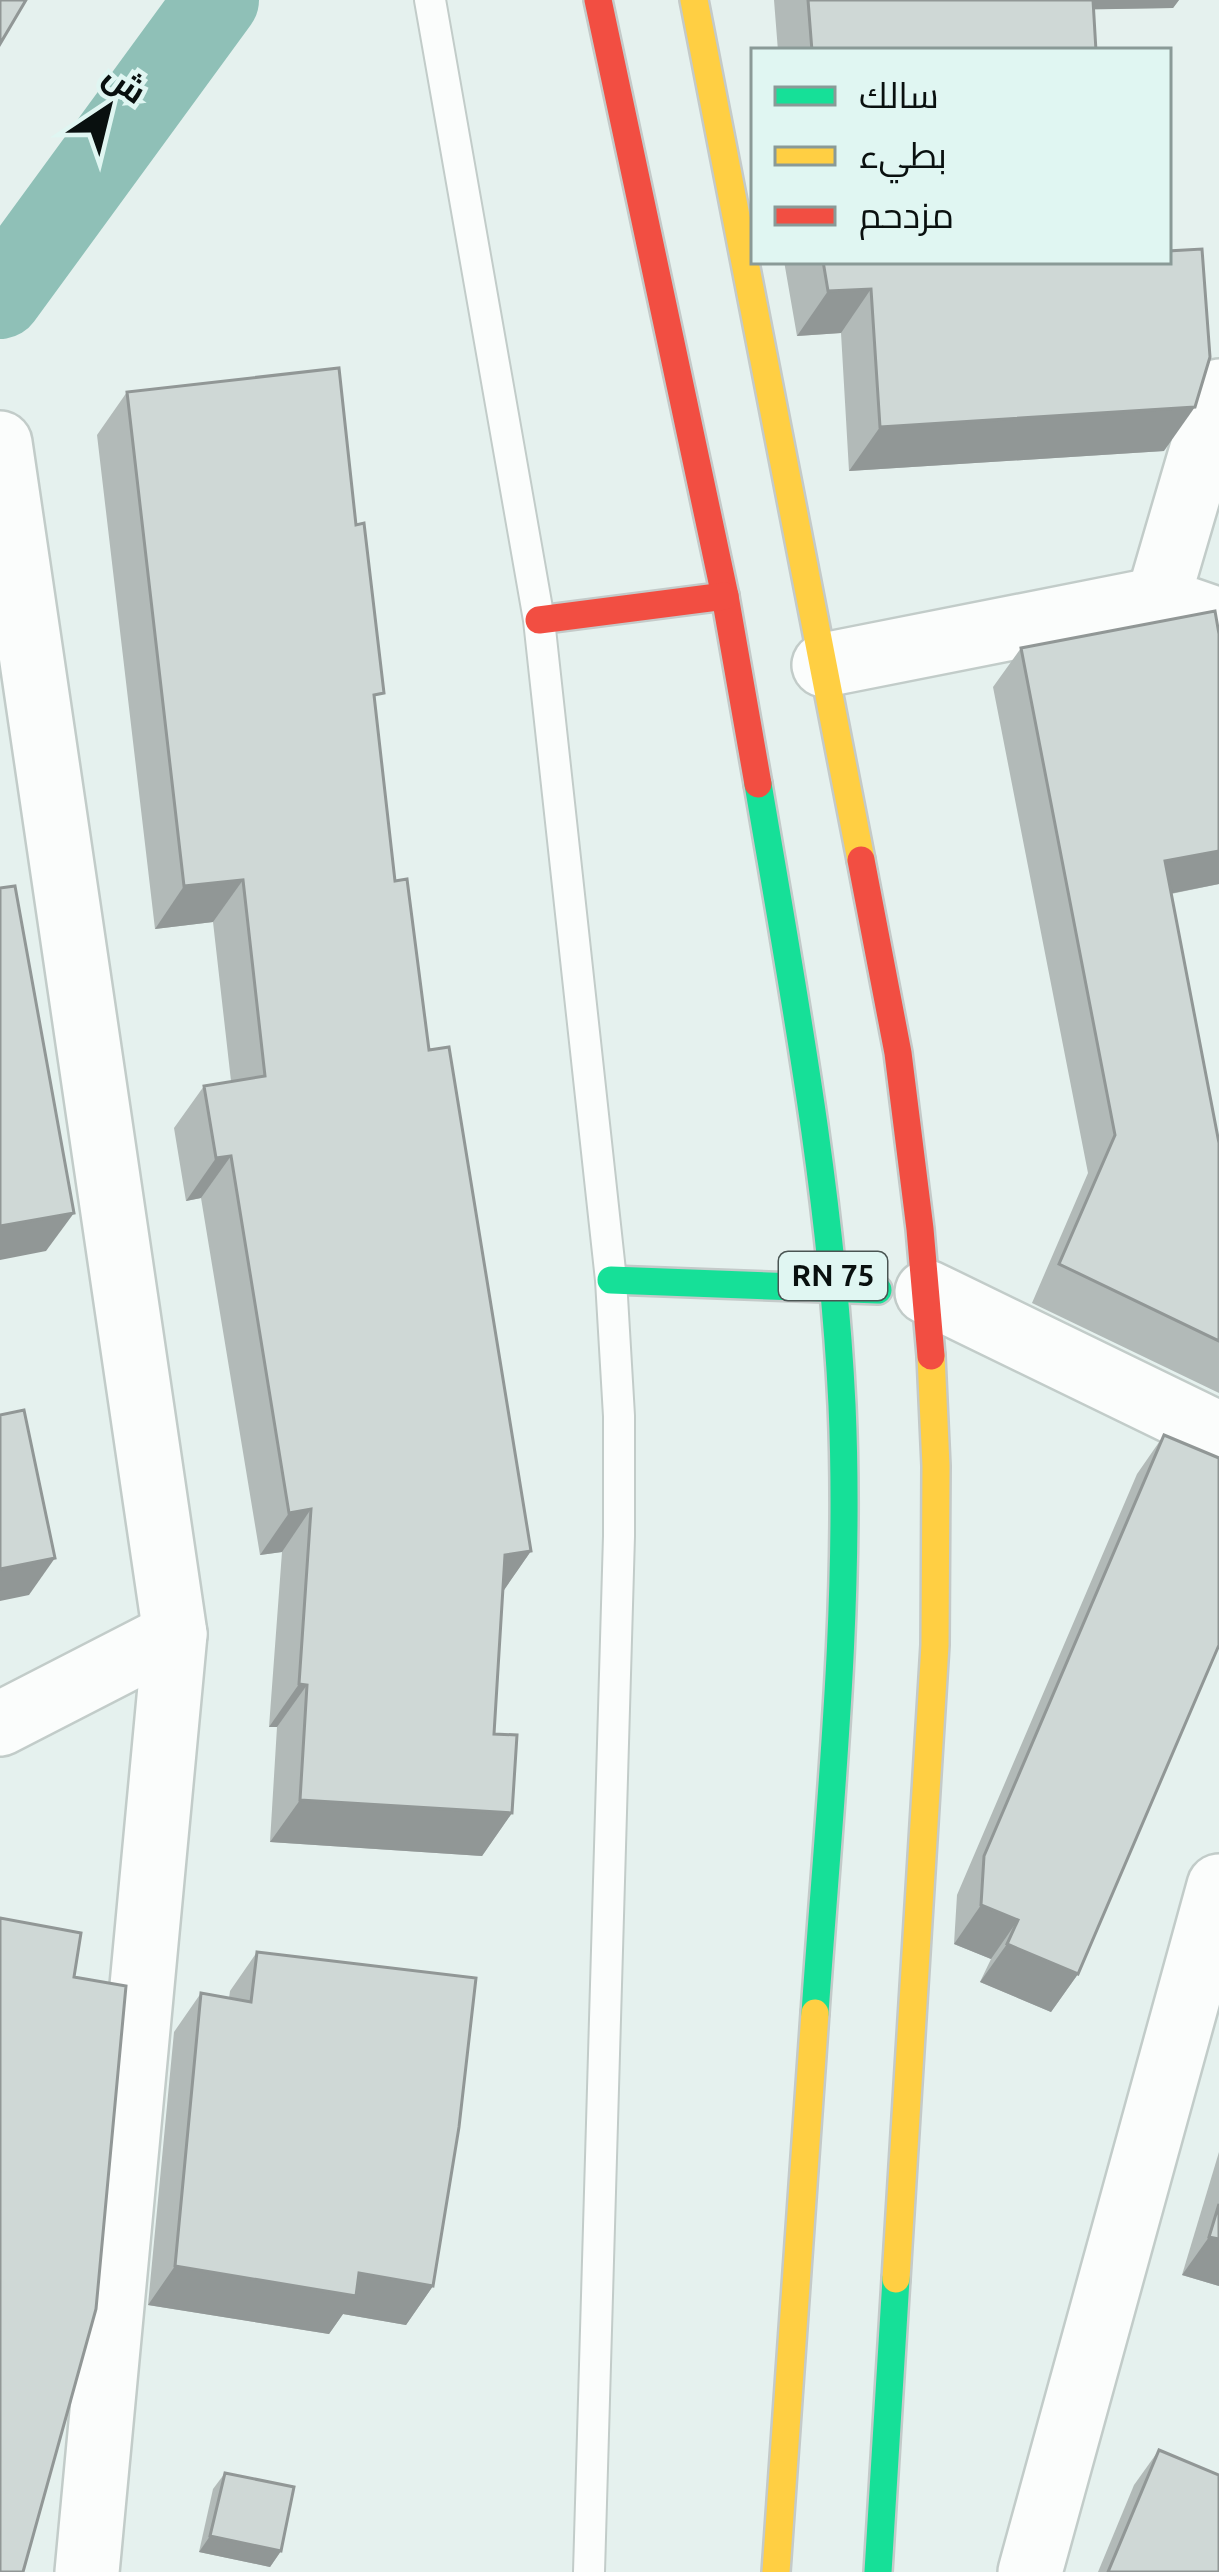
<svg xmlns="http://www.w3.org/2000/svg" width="1219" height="2572" font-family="Ubuntu,Cairo,sans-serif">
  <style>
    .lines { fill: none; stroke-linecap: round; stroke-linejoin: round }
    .canal { stroke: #8fc0b7; stroke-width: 84 }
    .lane-casing { stroke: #c2ccc9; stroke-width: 34 }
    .street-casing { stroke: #c2ccc9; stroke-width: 68 }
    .fast-casing { stroke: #c4cac9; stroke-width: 32 }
    .slow-casing { stroke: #c4cac9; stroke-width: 32 }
    .jam-casing { stroke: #c4cac9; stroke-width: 32 }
    .lane { stroke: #fbfdfc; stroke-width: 30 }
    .street { stroke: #fbfdfc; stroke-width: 63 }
    .fast { stroke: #16e098; stroke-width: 27 }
    .slow { stroke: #ffcf43; stroke-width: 27 }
    .jam { stroke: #f24e42; stroke-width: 27 }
    .wall { fill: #b2bab8 }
    .shaded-wall { fill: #919796 }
    .building { fill: #cfd8d6; stroke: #919796; stroke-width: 3 }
    .labels { text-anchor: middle; stroke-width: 9; stroke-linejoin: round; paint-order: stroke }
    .shield { fill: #e0f6f2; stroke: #4a5553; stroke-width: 3 }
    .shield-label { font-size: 30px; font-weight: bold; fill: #09100f }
  </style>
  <rect width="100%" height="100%" fill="#e5f1ee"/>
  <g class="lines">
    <polyline class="canal" points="0,297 217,0"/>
    <defs>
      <polyline id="lane" points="430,0 539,620 611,1280 619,1416 619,1536 589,2572"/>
      <g id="street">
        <polyline points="1219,391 1158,599 1219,620"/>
        <polyline points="0,443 175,1634 87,2572"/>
        <polyline points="824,665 1158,599"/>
        <polyline points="927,1292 1219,1434"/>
        <polyline points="0,1724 175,1634"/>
        <polyline points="1030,2572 1219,1886"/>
      </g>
      <g id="fast">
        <path d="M 758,784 C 793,990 832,1196 842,1405 C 851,1608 829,1811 815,2013"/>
        <polyline points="611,1280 878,1290"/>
        <polyline points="878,2572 896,2279"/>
      </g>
      <g id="slow">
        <polyline points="694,0 861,860"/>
        <polyline points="896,2279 935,1645 936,1466 931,1356"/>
        <polyline points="776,2572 815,2013"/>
      </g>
      <g id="jam">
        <polyline points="598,0 725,596 758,784"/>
        <polyline points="539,620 725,596"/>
        <polyline points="861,860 898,1053 920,1229 931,1356"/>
      </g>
    </defs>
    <use href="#lane" class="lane-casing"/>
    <use href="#street" class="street-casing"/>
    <use href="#fast" class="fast-casing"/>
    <use href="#slow" class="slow-casing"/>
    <use href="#jam" class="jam-casing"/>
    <use href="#lane" class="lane"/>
    <use href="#street" class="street"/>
    <use href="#fast" class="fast"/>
    <use href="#slow" class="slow"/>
    <use href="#jam" class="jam"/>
  </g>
  <g class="wall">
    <polygon points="774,0 1179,0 1173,8 1093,9 1096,51 778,51"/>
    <polygon points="784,261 1168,261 1164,451 849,471 841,333 797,336"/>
    <polygon points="127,392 375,706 395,881 531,1551 503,1591 494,1734 512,1813 482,1856 270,1842 277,1727 269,1727 282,1552 260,1555 201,1198 186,1201 174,1128 204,1086 231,1081 213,922 155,929 97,435"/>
    <polygon points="1219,634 1219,884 1171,894 1219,1143 1219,1393 1032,1303 1088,1173 993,687 1021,648"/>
    <polygon points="1164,1435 1078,1974 1051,2012 980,1982 991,1959 954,1944 957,1895 1137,1474"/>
    <polygon points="257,1952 433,2286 406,2325 343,2314 329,2334 148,2305 174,2032 201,1993 229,1998 230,1991"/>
    <polygon points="1219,2152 1219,2286 1182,2275"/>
    <polygon points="1159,2450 1219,2572 1098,2572 1134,2485"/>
    <polygon points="225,2473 281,2551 270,2567 199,2552 213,2489"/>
  </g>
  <g class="shaded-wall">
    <polygon points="1066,0 1179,0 1173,8 1059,10"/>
    <polygon points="871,289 841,333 797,336 828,291"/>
    <polygon points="1195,407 1164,451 849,471 880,427"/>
    <polygon points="1219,851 1219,884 1138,900 1165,861"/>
    <polygon points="243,880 213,922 155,929 184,886"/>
    <polygon points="231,1156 201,1198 186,1201 216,1158"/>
    <polygon points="74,1213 46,1251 0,1260 0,1226"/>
    <polygon points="311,1509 282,1552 260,1555 289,1513"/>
    <polygon points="531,1551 502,1593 505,1555"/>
    <polygon points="55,1558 29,1595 0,1601 0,1569"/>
    <polygon points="299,1684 307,1685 277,1727 269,1727"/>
    <polygon points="300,1800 512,1813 482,1856 270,1842"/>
    <polygon points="981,1905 1018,1920 991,1959 954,1944"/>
    <polygon points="1007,1944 1078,1974 1051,2012 980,1982"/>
    <polygon points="1209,2237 1219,2239 1219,2286 1182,2275"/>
    <polygon points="175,2266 359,2273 433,2286 406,2325 343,2314 329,2334 148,2305"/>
    <polygon points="210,2536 281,2551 270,2567 199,2552"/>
  </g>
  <g class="building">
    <polygon points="0,0 26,0 0,44"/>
    <polygon points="808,0 1093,0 1096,51 812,51"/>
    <polygon points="1202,249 1210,357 1195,407 880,427 871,289 828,291 823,261 1168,261 1168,251"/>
    <polygon points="339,368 356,525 364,523 384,693 374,695 395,881 407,879 429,1050 449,1047 531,1551 505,1555 494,1734 517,1735 512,1813 300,1800 307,1685 299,1684 311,1509 289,1513 231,1156 216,1158 204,1086 265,1076 243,880 184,886 127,392"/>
    <polygon points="1215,611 1219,634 1219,851 1165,861 1219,1143 1219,1341 1059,1264 1115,1135 1021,648"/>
    <polygon points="15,886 74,1213 0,1226 0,888"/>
    <polygon points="24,1410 55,1558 0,1569 0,1415"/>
    <polygon points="1164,1435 1219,1458 1219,1645 1078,1974 1007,1944 1018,1920 981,1905 984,1856"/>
    <polygon points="0,1918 81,1933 74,1977 126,1986 96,2309 23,2572 0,2572"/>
    <polygon points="257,1952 476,1978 459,2127 433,2286 359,2273 356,2296 175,2266 201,1993 251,2002"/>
    <polygon points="1219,2204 1219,2239 1209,2237"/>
    <polygon points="1159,2450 1219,2475 1219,2572 1108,2572"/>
    <polygon points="225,2473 294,2487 281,2551 210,2536"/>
  </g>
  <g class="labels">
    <rect class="shield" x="779" y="1252" width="108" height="48" rx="9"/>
    <g class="shield-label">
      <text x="833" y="1286">RN 75</text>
    </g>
  </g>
  <rect x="751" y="48" width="420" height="216" fill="#e0f6f2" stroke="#8a9a97" stroke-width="3"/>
  <rect x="775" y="87" width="60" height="18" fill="#16e098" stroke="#8a9a97" stroke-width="3"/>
  <text x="859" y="108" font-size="36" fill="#09100f">سالك</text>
  <rect x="775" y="147" width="60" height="18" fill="#ffcf43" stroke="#8a9a97" stroke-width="3"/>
  <text x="859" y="168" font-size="36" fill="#09100f">بطيء</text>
  <rect x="775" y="207" width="60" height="18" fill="#f24e42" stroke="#8a9a97" stroke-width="3"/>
  <text x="859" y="228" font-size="36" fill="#09100f">مزدحم</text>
  <g transform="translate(108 108) rotate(35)" stroke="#e0f6f2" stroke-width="9" paint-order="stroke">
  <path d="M0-9L21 45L0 30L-21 45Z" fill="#09100f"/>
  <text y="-18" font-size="33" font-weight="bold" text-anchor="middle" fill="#09100f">ش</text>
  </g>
</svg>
